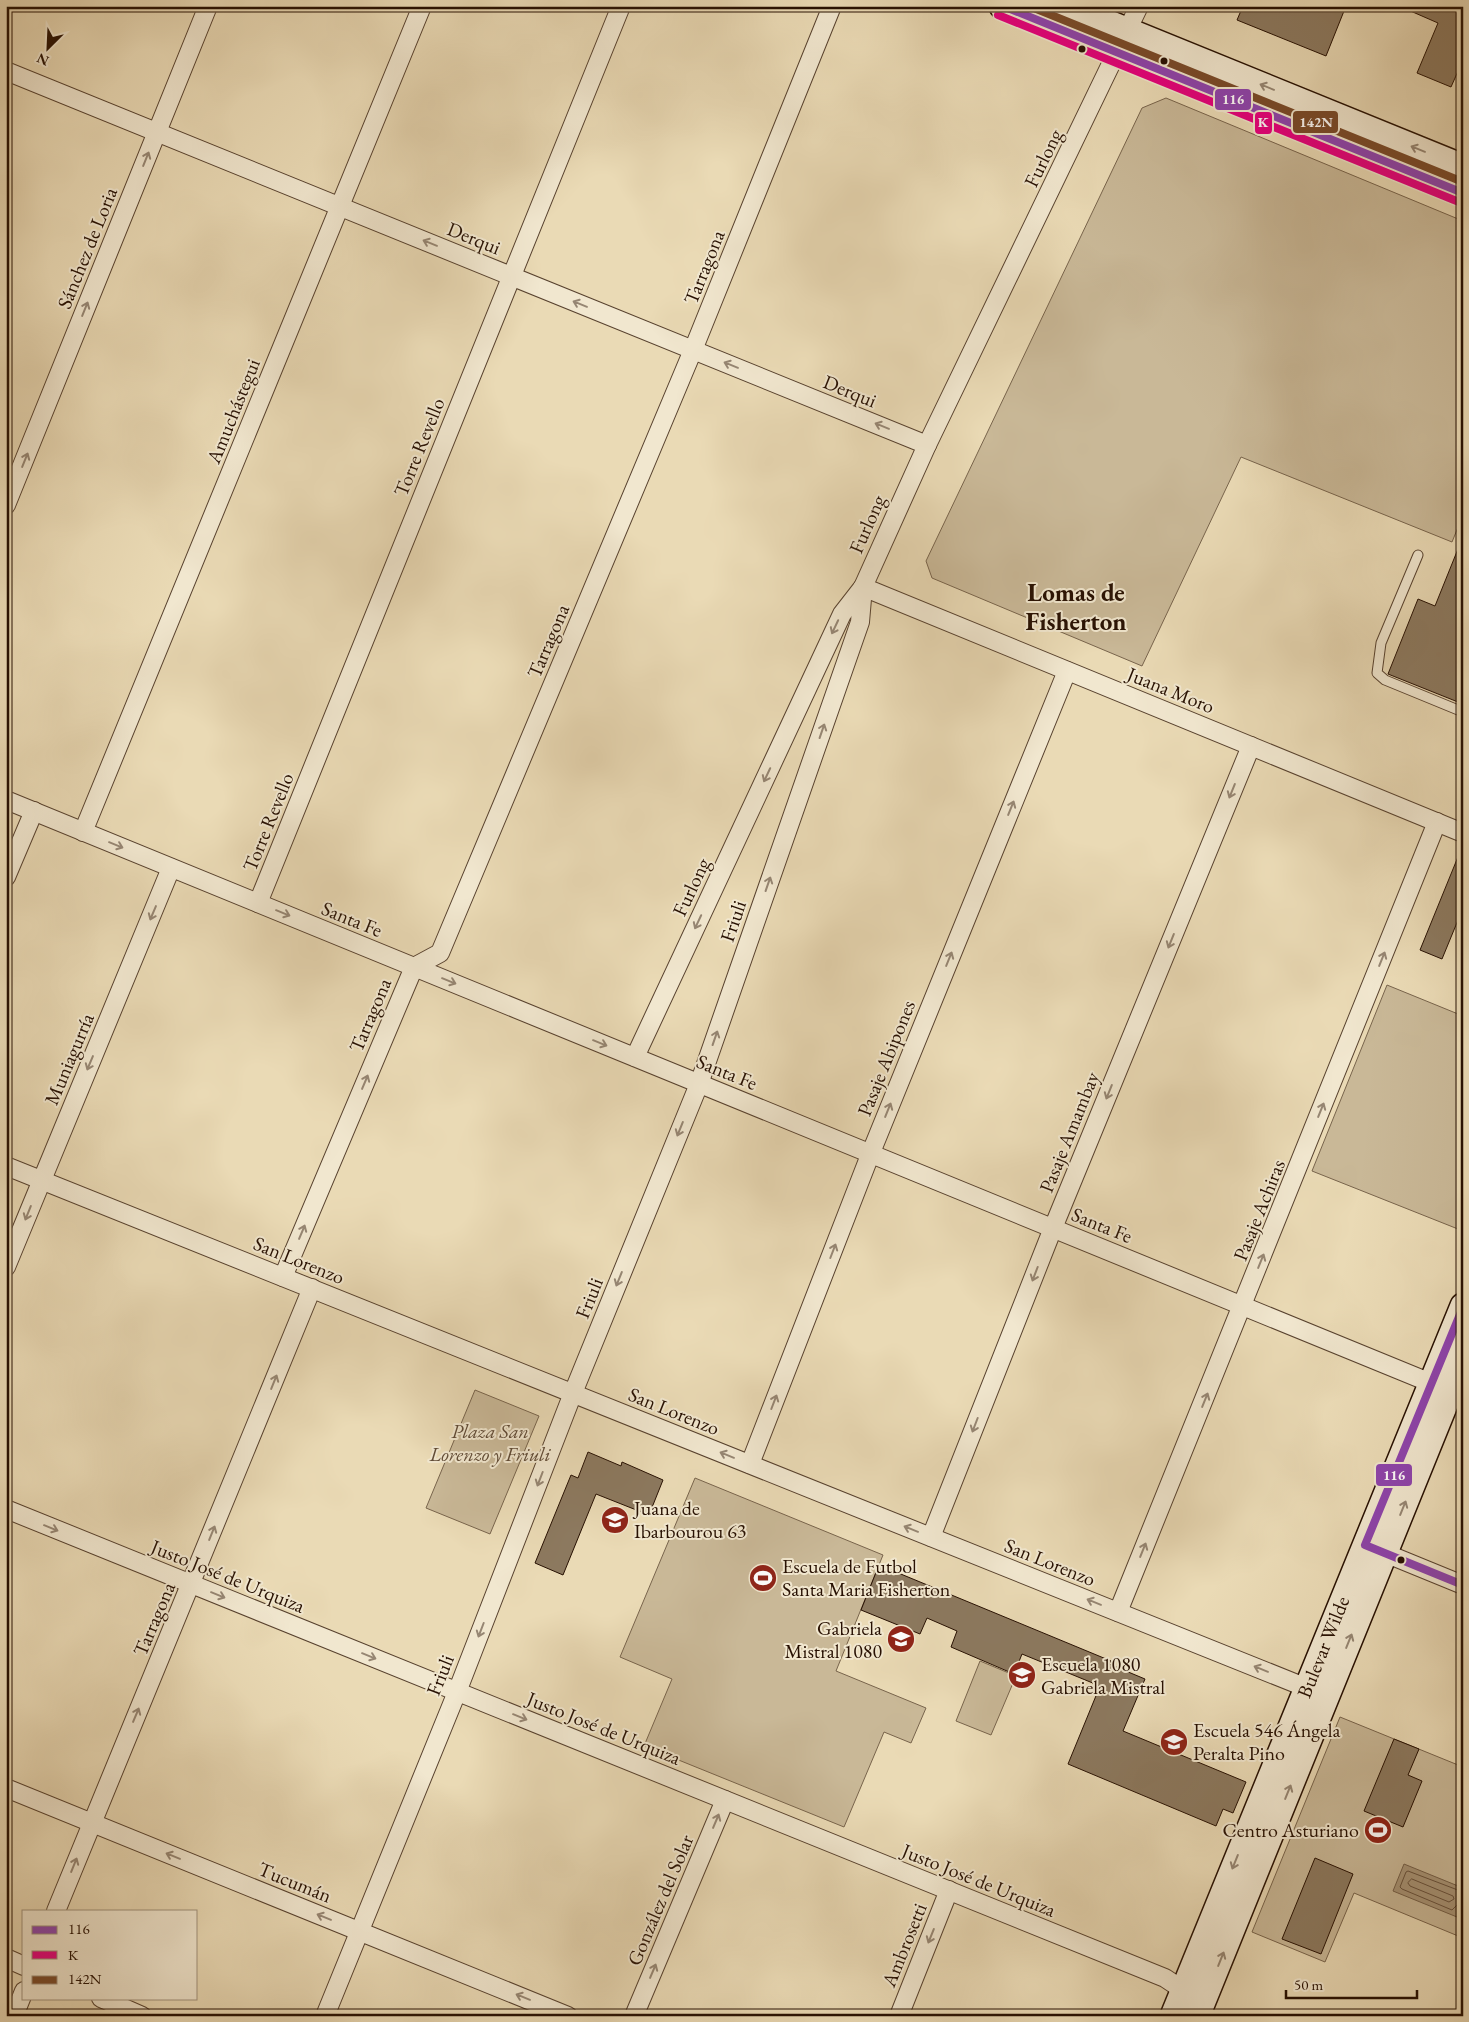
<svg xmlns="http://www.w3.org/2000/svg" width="1469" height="2022" font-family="'EB Garamond',serif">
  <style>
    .green { fill: #c9b897; stroke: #78644c }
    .water { fill: #a89578; stroke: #746049 }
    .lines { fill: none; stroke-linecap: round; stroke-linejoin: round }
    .shore { stroke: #68523d; stroke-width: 1 }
    .building { fill: #8c795f; stroke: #271002 }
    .lane-casing { stroke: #58422f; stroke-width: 11 }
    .street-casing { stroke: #58422f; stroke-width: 20 }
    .secondary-casing { stroke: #271002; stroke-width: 28 }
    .lane { stroke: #f1e7cf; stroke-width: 9 }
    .street { stroke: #f1e7cf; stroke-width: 18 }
    .secondary { stroke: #f1e7cf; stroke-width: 25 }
    .bus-1-casing { stroke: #f1e7cf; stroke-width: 11 }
    .bus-2-casing { stroke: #f1e7cf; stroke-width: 11 }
    .bus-3-casing { stroke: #f1e7cf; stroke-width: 11 }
    .bus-1 { stroke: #8e44ad; stroke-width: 8 }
    .bus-2 { stroke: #e5007d; stroke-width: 8 }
    .bus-3 { stroke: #7a4b2a; stroke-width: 8 }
    .oneway { stroke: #968673 }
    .bus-dot { fill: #271002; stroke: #f1e7cf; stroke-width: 2 }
    .labels { text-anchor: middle; stroke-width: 4; stroke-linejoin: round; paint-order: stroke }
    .street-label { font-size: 20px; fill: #271002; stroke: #f1e7cf }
    .park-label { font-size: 20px; font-style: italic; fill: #604b36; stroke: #f1e7cf }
    .poi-label { font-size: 20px; fill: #271002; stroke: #f1e7cf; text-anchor: start }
    .district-label { font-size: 25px; font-weight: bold; fill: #271002; stroke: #f1e7cf }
    .line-badge { stroke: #f1e7cf; stroke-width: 2 }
    .badge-label { font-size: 14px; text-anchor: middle; font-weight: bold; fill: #fff }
  </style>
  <rect width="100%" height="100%" fill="#eadab5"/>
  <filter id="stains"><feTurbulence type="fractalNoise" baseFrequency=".004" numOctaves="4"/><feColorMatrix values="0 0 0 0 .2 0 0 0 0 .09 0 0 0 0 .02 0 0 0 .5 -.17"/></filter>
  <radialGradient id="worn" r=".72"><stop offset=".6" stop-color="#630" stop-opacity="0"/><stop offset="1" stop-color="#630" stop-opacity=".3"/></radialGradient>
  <g class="green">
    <polygon points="1166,98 1463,221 1463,515 1452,542 1241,457 1142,666 932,578 926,561 1142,108"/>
    <polygon points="1387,985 1463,1016 1463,1231 1312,1171"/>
    <polygon points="475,1390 539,1416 490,1534 426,1508"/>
    <polygon points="695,1478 883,1555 836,1671 926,1708 911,1743 884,1732 844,1827 644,1746 672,1679 620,1657"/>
    <polygon points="980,1661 1016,1676 991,1735 956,1721"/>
    <polygon points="1340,1717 1463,1767 1463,1938 1354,1893 1325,1962 1252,1932"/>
  </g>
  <polygon class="water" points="1404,1864 1463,1888 1463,1903 1457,1917 1393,1891"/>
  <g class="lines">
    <g class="shore">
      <polygon points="1412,1879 1453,1896 1454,1899 1449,1902 1410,1886 1408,1883"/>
      <polyline points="1463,1892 1408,1871 1406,1872 1400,1887 1402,1889 1452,1910 1458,1904 1463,1903"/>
    </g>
  </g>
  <g class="building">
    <polygon points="1243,6 1346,6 1326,56 1237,20"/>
    <polygon points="1399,6 1463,6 1463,60 1451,87 1417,73 1438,23"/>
    <polygon points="1462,539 1463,539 1463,704 1388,674 1418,599 1435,606"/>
    <polygon points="1462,847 1463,908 1442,959 1420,950"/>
    <polygon points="588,1452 621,1466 622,1462 663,1480 649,1515 596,1494 563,1575 535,1563 571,1475 578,1478"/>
    <polygon points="879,1565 1111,1661 1109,1664 1145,1679 1123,1731 1246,1782 1233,1813 1223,1809 1216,1826 1068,1764 1100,1686 1022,1654 1014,1674 951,1647 957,1631 927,1618 920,1634 861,1610"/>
    <polygon points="1394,1739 1419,1749 1408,1775 1422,1781 1403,1827 1364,1811"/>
    <polygon points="1315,1858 1353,1874 1321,1954 1282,1939"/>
  </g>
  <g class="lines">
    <defs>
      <polyline id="lane" points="1418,555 1381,643 1377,673 1385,680 1463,712"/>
      <g id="street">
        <polyline points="6,71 927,445"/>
        <polyline points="6,505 208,6"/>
        <polyline points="863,587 1463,833"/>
        <polyline points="6,800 1431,1383"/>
        <polyline points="83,832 422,6"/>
        <polyline points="6,877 34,811"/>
        <polyline points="258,903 621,6"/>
        <polyline points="635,1057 842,614 863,587 927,445 1139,6"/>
        <polyline points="6,1166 1317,1692"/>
        <polyline points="6,1267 171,868"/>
        <polyline points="283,1277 414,967 440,953 693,350 832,6"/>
        <polyline points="750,1464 870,1155 1067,671"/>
        <polyline points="6,1509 1165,1978 1183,1990"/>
        <polyline points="931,1537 1053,1228 1251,746"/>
        <polyline points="1375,1549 1463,1585"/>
        <polyline points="1118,1612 1437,822"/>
        <polyline points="6,1788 568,2016"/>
        <polyline points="56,1911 312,1288"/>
        <polyline points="6,1958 24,1966"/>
        <polyline points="101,1998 142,2016"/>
        <polyline points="14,2016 24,1991"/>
        <polyline points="325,2016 457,1692 573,1393 699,1084 860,622 863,587"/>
        <polyline points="634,2016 725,1800"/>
        <polyline points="899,2016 949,1890"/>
      </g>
      <g id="secondary">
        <polyline points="1002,6 1463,193"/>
        <polyline points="1067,6 1463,167"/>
        <polyline points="1173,2016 1463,1306"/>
        <polyline points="1197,2016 1463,1360"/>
      </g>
    </defs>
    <use href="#lane" class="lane-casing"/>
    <use href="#street" class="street-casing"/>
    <use href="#secondary" class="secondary-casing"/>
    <use href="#lane" class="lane"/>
    <use href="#street" class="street"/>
    <use href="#secondary" class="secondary"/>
    <defs>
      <g id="bus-1">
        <polyline points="1003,6 1463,193"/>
        <polyline points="1463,1307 1365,1545 1463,1585"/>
      </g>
      <polyline id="bus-2" points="998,15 1459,202"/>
      <polyline id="bus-3" points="1029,6 1463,182"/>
    </defs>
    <use href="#bus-1" class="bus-1-casing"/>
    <use href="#bus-2" class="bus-2-casing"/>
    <use href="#bus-3" class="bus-3-casing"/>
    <use href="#bus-1" class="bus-1"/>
    <use href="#bus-2" class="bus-2"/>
    <use href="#bus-3" class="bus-3"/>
  </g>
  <defs><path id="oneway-shaft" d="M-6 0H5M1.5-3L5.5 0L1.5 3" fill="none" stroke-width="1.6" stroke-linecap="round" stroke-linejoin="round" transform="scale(1.25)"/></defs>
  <g class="oneway">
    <use href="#oneway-shaft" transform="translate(1267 87) rotate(-158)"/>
    <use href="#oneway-shaft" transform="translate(1418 149) rotate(-158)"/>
    <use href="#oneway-shaft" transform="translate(146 159) rotate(-68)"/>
    <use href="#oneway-shaft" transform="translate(430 243) rotate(-158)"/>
    <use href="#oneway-shaft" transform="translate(580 304) rotate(-158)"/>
    <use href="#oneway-shaft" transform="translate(85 309) rotate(-68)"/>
    <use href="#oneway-shaft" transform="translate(731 365) rotate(-158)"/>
    <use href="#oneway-shaft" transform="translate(882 426) rotate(-158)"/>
    <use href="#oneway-shaft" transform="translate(25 460) rotate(-68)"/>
    <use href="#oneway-shaft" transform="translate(835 627) rotate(115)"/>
    <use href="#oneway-shaft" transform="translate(822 731) rotate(-71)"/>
    <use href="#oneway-shaft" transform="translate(767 775) rotate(115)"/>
    <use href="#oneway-shaft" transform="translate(1232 791) rotate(112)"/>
    <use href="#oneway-shaft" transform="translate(1011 808) rotate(-68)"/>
    <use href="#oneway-shaft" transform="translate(116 845) rotate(22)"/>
    <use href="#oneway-shaft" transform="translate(768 884) rotate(-71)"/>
    <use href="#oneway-shaft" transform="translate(153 913) rotate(113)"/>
    <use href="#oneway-shaft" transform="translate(283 913) rotate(22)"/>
    <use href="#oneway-shaft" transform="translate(698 922) rotate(115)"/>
    <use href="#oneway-shaft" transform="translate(1171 941) rotate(112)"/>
    <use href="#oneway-shaft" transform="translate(949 959) rotate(-68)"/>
    <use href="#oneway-shaft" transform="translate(1382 959) rotate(-68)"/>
    <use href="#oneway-shaft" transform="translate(449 981) rotate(22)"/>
    <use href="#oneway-shaft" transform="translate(715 1038) rotate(-71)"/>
    <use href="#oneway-shaft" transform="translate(600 1043) rotate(22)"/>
    <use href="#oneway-shaft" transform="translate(90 1063) rotate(113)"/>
    <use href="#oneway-shaft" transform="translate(365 1082) rotate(-67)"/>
    <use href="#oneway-shaft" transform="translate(1109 1092) rotate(112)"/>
    <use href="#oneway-shaft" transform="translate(888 1110) rotate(-68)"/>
    <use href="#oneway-shaft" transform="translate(1321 1110) rotate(-68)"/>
    <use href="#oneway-shaft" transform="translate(680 1129) rotate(112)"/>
    <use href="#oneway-shaft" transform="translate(28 1213) rotate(112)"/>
    <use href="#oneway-shaft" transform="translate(302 1232) rotate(-67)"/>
    <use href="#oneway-shaft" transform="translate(833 1251) rotate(-69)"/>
    <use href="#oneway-shaft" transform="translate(1261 1261) rotate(-68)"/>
    <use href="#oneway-shaft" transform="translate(1035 1274) rotate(111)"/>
    <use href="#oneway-shaft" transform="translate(619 1279) rotate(112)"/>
    <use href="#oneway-shaft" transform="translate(274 1382) rotate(-68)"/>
    <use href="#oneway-shaft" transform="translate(1205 1400) rotate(-68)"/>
    <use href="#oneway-shaft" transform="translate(774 1402) rotate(-69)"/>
    <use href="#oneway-shaft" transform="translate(975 1425) rotate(111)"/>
    <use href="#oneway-shaft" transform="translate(727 1455) rotate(-158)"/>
    <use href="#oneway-shaft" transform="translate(540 1479) rotate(111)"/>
    <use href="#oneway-shaft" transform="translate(1403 1508) rotate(-68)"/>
    <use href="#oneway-shaft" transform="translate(51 1528) rotate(22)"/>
    <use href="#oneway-shaft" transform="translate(911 1529) rotate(-158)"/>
    <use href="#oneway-shaft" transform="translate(212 1533) rotate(-68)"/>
    <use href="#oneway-shaft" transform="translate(1143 1550) rotate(-68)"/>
    <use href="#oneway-shaft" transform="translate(218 1595) rotate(22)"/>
    <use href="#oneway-shaft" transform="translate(1094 1602) rotate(-158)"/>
    <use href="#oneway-shaft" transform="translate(481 1630) rotate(111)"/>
    <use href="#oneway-shaft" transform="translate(1349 1641) rotate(-68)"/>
    <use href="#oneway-shaft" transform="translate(369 1656) rotate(22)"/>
    <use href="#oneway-shaft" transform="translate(1261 1669) rotate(-158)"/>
    <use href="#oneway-shaft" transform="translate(136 1715) rotate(-67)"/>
    <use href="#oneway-shaft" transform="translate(520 1717) rotate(22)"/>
    <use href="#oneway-shaft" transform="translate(1288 1792) rotate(-68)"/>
    <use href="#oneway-shaft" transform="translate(716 1821) rotate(-67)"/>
    <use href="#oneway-shaft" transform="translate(173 1856) rotate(-158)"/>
    <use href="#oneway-shaft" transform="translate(1235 1862) rotate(112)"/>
    <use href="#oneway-shaft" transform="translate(74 1865) rotate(-68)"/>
    <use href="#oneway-shaft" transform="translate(324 1917) rotate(-158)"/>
    <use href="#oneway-shaft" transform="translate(931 1936) rotate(112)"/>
    <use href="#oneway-shaft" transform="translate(1221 1959) rotate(-68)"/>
    <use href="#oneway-shaft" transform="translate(653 1971) rotate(-67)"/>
    <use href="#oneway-shaft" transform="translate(523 1997) rotate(-158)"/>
  </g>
  <defs>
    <symbol id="school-disc" viewBox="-11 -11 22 22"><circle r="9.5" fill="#8f2418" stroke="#f1e7cf"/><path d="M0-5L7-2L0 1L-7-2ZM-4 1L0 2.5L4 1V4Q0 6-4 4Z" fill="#fff"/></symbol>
    <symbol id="stadium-disc" viewBox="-11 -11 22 22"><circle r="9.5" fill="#8f2418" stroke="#f1e7cf"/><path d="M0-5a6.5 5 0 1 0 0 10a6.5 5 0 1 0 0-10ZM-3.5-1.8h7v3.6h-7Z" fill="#fff"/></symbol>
  </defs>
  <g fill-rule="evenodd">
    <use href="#school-disc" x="599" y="1504" width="32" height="32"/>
    <use href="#stadium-disc" x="747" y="1562" width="32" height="32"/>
    <use href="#school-disc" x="885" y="1623" width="32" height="32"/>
    <use href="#school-disc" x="1006" y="1659" width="32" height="32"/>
    <use href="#school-disc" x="1158" y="1726" width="32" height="32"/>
    <use href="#stadium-disc" x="1362" y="1814" width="32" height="32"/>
  </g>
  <g class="bus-dot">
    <circle cx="1082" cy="49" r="4.5"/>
    <circle cx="1164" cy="61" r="4.5"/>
    <circle cx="1401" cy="1560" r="4.5"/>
  </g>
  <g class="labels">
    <g class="street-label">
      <text transform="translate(1043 158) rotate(-64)" y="7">Furlong</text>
      <text transform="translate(474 238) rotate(22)" y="7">Derqui</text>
      <text transform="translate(87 248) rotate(-68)" y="7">Sánchez de Loria</text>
      <text transform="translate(704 267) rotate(-68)" y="7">Tarragona</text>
      <text transform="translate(850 391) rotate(22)" y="7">Derqui</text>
      <text transform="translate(233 411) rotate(-68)" y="7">Amuchástegui</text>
      <text transform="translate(419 447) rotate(-68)" y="7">Torre Revello</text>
      <text transform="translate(867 524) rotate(-66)" y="7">Furlong</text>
      <text transform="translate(548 641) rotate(-67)" y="7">Tarragona</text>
      <text transform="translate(1171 690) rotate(22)" y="7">Juana Moro</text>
      <text transform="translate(268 822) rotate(-68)" y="7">Torre Revello</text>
      <text transform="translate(691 887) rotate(-65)" y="7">Furlong</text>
      <text transform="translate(352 919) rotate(22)" y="7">Santa Fe</text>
      <text transform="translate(733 921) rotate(-71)" y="7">Friuli</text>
      <text transform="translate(370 1015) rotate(-67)" y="7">Tarragona</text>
      <text transform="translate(886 1058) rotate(-68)" y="7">Pasaje Abipones</text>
      <text transform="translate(69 1059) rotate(-67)" y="7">Muniagurría</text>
      <text transform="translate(727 1072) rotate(22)" y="7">Santa Fe</text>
      <text transform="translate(1069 1132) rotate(-68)" y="7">Pasaje Amambay</text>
      <text transform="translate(1259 1210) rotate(-68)" y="7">Pasaje Achiras</text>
      <text transform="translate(1102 1225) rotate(22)" y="7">Santa Fe</text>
      <text transform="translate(299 1260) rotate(22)" y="7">San Lorenzo</text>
      <text transform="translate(589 1298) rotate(-68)" y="7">Friuli</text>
      <text transform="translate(674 1411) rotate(22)" y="7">San Lorenzo</text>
      <text transform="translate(1050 1562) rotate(22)" y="7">San Lorenzo</text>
      <text transform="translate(228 1576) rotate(22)" y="7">Justo José de Urquiza</text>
      <text transform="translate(154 1619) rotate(-67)" y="7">Tarragona</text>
      <text transform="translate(1323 1647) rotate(-68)" y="7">Bulevar Wilde</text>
      <text transform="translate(440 1675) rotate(-68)" y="7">Friuli</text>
      <text transform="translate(604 1728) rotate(22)" y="7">Justo José de Urquiza</text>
      <text transform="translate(979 1880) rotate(22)" y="7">Justo José de Urquiza</text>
      <text transform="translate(295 1882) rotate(22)" y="7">Tucumán</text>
      <text transform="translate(660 1900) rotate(-67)" y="7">González del Solar</text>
      <text transform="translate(904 1945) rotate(-68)" y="7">Ambrosetti</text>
    </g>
    <g class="park-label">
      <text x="490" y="1438">Plaza San<tspan x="490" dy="23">Lorenzo y Friuli</tspan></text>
    </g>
    <g class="poi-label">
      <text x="634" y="1515">Juana de<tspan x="634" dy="23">Ibarbourou 63</tspan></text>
      <text x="782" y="1573">Escuela de Futbol<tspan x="782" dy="23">Santa Maria Fisherton</tspan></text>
      <text x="882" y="1635" text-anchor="end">Gabriela<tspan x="882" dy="23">Mistral 1080</tspan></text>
      <text x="1041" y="1671">Escuela 1080<tspan x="1041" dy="23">Gabriela Mistral</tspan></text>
      <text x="1193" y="1737">Escuela 546 Ángela<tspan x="1193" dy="23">Peralta Pino</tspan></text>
      <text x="1359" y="1837" text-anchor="end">Centro Asturiano</text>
    </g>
    <g class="district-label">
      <text x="1076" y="601">Lomas de<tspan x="1076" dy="29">Fisherton</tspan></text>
    </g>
  </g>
  <g class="line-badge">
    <rect x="1214" y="88" width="38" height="23" rx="5" fill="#8e44ad"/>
    <rect x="1292" y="110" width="47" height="24" rx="5" fill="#7a4b2a"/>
    <rect x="1254" y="111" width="19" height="24" rx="5" fill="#e5007d"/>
    <rect x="1375" y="1463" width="38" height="24" rx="5" fill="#8e44ad"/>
  </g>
  <g class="badge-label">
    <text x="1233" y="104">116</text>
    <text x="1316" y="127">142N</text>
    <text x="1263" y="127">K</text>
    <text x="1394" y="1480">116</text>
  </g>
  <rect width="1469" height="2022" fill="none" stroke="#eadab5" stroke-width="25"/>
  <rect x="8" y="8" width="1454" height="2007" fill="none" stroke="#271002" stroke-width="2.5"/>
  <rect x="12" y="12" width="1444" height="1997" fill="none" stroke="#271002"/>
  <rect x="22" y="1910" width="175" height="90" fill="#f1e7cf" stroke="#a0917d"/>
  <rect x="32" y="1926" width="25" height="8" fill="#8e44ad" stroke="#a0917d"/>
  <text x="68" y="1934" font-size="15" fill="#271002">116</text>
  <rect x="32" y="1951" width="25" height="8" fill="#e5007d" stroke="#a0917d"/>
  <text x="68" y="1960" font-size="15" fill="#271002">K</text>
  <rect x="32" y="1976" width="25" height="8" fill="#7a4b2a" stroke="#a0917d"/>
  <text x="68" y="1984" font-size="15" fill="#271002">142N</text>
  <g transform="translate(48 48) rotate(204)" stroke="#f1e7cf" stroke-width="4" paint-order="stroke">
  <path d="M0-4L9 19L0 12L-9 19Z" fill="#271002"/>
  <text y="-8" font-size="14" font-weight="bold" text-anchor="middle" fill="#271002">N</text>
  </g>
  <path d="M1286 1990v8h131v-8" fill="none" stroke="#271002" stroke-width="2.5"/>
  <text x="1294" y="1990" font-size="15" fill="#271002" stroke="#f1e7cf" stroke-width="4" paint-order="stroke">50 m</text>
  <rect width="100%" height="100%" filter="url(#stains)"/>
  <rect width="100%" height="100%" fill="url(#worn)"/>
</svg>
